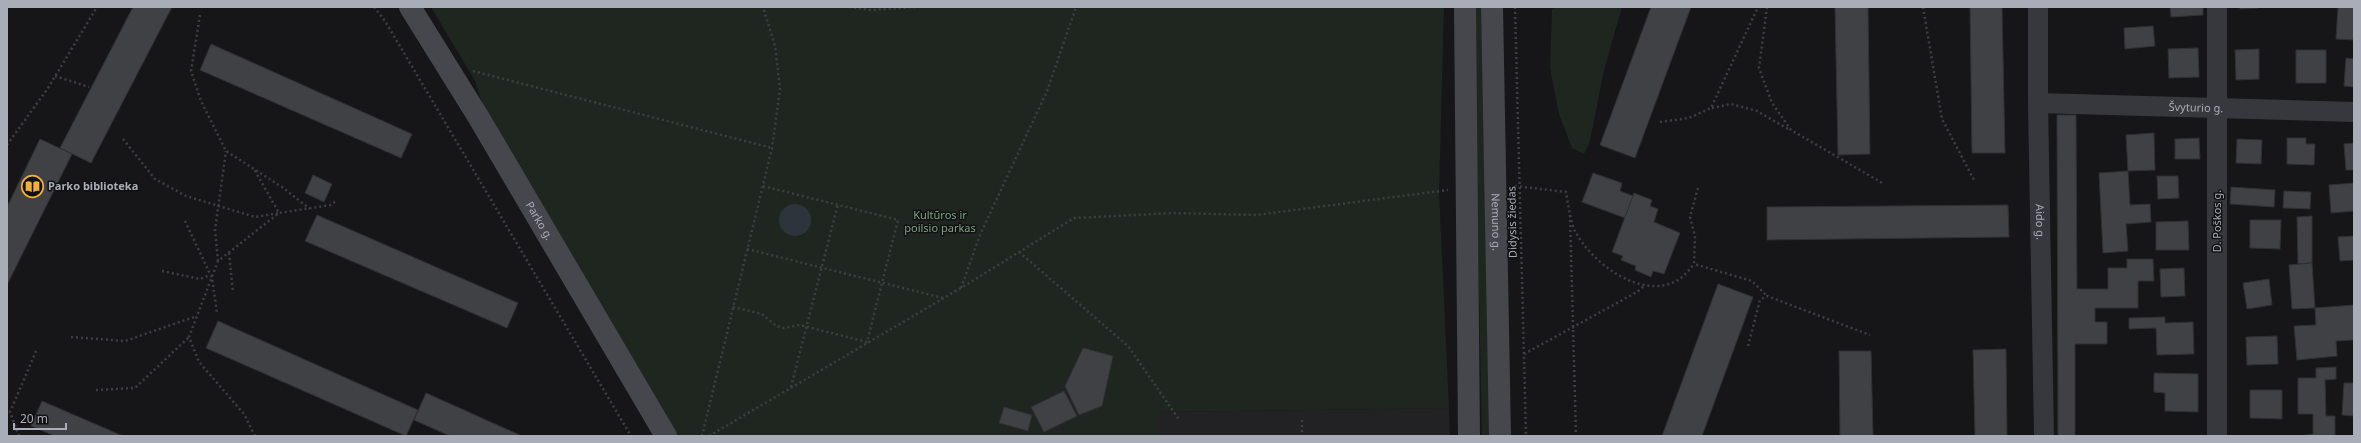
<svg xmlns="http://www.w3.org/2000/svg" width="2361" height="443" font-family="'Noto Sans',sans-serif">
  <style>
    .built { fill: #222225 }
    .green { fill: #1e261f }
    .water { fill: #2c353c }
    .building { fill: #404145; stroke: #303034 }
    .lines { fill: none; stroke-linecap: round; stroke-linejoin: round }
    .path { stroke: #3d3f44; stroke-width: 2.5; stroke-dasharray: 2 3; stroke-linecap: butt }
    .street { stroke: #37383d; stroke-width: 20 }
    .secondary { stroke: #45474d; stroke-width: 22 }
    .labels { text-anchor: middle; stroke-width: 3; stroke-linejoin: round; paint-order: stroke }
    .street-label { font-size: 11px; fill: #a8adb8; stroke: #111113 }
    .poi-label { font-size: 11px; font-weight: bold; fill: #a8adb8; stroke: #111113; text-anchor: start }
    .park-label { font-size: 11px; fill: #7fa381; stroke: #111113 }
  </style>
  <rect width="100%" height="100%" fill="#161618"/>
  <polygon class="built" points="1449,408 1450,436 1158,436 1157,412"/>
  <g class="green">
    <polygon points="431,7 1444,7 1439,191 1449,408 1158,412 1158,436 678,436 484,109 475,81"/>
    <polygon points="1473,7 1481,7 1490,436 1482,436"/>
    <polygon points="1556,7 1622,7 1604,70 1590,141 1584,154 1572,148 1559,114 1550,68 1552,10"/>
  </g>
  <circle class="water" cx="795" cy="220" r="16"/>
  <g class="building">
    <polygon points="133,7 172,7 91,163 60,148"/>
    <polygon points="1651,7 1691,7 1635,158 1600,145"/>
    <polygon points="1835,7 1868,7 1870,154 1838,155"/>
    <polygon points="1970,7 2002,7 2005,153 1972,153"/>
    <polygon points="2170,7 2203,7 2203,15 2171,17"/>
    <polygon points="2240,7 2258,7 2258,8 2240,9"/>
    <polygon points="2338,7 2354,7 2354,40 2336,39"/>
    <polygon points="2153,26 2155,46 2125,49 2124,28"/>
    <polygon points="211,44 412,134 401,158 200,70"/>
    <polygon points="2198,48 2199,77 2169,78 2168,49"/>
    <polygon points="2259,49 2259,79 2236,80 2235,50"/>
    <rect x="2296" y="50" width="30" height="33"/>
    <polygon points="2346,58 2354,59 2354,87 2344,86"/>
    <polygon points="2057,115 2076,115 2077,289 2108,289 2108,268 2127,268 2127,259 2153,259 2154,281 2138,281 2138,308 2095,308 2095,322 2107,322 2107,344 2075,344 2075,436 2058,436"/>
    <polygon points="2154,133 2155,170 2128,171 2126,135"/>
    <polygon points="2199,138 2200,159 2175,159 2175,139"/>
    <polygon points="2287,138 2306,138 2306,144 2315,144 2314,165 2287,164"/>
    <polygon points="40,139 72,154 7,285 7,207"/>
    <polygon points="2237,139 2262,140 2261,164 2236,163"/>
    <polygon points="2354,143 2354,170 2346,170 2344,144"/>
    <polygon points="2128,171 2130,205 2150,204 2151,222 2126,224 2128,251 2103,253 2099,173"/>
    <polygon points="1593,173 1622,183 1620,191 1633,196 1625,218 1582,202"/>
    <polygon points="313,175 332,184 324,202 305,193"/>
    <polygon points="2157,176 2178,176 2179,198 2158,199"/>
    <polygon points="2354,183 2354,211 2331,213 2329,185"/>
    <polygon points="2231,187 2275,190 2274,207 2230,204"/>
    <polygon points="2284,191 2311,192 2310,209 2283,208"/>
    <polygon points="1634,193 1652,200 1650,206 1658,209 1654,222 1680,233 1664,274 1653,271 1651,277 1635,270 1636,266 1621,260 1623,256 1612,252"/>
    <polygon points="2008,205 2009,237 1767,240 1767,207"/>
    <polygon points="317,215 518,303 507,328 305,241"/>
    <polygon points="2312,216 2312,263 2298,264 2297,217"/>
    <polygon points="2250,220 2281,220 2280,249 2250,248"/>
    <polygon points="2188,221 2189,250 2156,250 2156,222"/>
    <polygon points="2354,236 2354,260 2340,261 2338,237"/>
    <polygon points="2312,263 2315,308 2292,309 2289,265"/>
    <polygon points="2184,268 2185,296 2161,297 2160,269"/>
    <polygon points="2269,279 2272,305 2247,309 2243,283"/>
    <polygon points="1718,284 1753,297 1702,436 1662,436"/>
    <polygon points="2354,305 2354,340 2336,341 2337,356 2297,360 2294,326 2316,325 2315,308"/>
    <polygon points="2165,317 2165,323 2193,322 2194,354 2157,355 2156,328 2129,329 2129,318"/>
    <polygon points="218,321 418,410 406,436 206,348"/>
    <polygon points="2277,336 2278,364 2247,365 2246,337"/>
    <polygon points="1083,348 1113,356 1102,406 1079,415 1065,386"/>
    <polygon points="2006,349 2007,436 1975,436 1973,350"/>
    <polygon points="1839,351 1871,351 1873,436 1840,436"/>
    <polygon points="2336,367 2336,379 2325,380 2326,416 2335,416 2335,436 2300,436 2313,434 2313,414 2298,414 2298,378 2316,378 2316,368"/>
    <polygon points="2154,373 2198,374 2198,412 2165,411 2165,393 2154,392"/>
    <polygon points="2344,383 2354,383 2354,416 2342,415"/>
    <polygon points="2250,390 2282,390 2282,419 2250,418"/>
    <polygon points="1064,391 1077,416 1044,432 1031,407"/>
    <polygon points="426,393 522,436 450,436 414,420"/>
    <polygon points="42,401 123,436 55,436 31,426"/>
    <polygon points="1004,407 1032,415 1028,431 999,423"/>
  </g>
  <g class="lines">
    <g class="path">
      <polyline points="374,7 385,21 631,436"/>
      <polyline points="849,7 871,10 916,7"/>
      <polyline points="1515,7 1526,436"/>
      <polyline points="1767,7 1759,68 1772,103 1791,130 1884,184"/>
      <polyline points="1923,7 1942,119 1974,180"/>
      <polyline points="200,15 191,71 201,101 226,151 282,187 310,209"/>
      <polyline points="473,71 772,148"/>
      <polyline points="55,76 89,87"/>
      <polyline points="1712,108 1731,104 1757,111 1788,129"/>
      <polyline points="1660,122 1689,118 1711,108 1758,7"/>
      <polyline points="123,139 155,179 186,196 255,217 279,213 254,169"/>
      <polyline points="7,145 48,88 97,7"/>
      <path d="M 1515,186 L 1566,192 C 1568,204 1570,220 1575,231 C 1591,262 1640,300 1676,281 C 1683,278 1689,270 1694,264"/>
      <polyline points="1698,188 1690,217 1695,236 1694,264 1752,281 1767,296"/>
      <polyline points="1570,215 1576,436"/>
      <polyline points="185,221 212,278 217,313"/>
      <polyline points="747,249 943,298"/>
      <polyline points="1019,252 1128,346 1180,421"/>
      <polyline points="229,253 233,293"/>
      <polyline points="218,261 215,230 226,151"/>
      <polyline points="162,271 200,279 210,275"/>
      <polyline points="961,288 980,235 1047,91 1076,7"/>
      <polyline points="733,307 762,314 776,326 783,328 800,325 867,342 898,220 763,186"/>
      <polyline points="71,337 125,341 197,316"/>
      <polyline points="1748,346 1760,300 1767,296 1870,335"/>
      <polyline points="1524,354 1637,292 1645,285"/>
      <polyline points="791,387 838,204"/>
      <polyline points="96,390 135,388 189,337"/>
      <polyline points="1302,420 1302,436"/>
      <polyline points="19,436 10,412 37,349"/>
      <polyline points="255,436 244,414 199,362 189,337 218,261 279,213 331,205 337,200"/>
      <polyline points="702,436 772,148 780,89 775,46 763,7"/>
      <polyline points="709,436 961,288 1074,218 1173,213 1256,215 1448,190"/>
    </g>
    <g class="street">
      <path id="s1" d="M 2038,7 L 2038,103 L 2044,436"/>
      <polyline points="2217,7 2217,436"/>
      <path id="s2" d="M 2038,103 L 2354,112"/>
    </g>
    <g class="secondary">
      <path id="s3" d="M 410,7 L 479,118 L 666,436"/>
      <polyline points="1465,7 1469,436"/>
      <path id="s4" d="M 1492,7 L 1500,436"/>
    </g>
  </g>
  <defs>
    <symbol id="library-ring" viewBox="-11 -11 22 22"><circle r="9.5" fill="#111113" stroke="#f2b134" stroke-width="1.5"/><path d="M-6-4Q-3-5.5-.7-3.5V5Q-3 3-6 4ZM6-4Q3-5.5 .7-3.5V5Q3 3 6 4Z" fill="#f2b134"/></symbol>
  </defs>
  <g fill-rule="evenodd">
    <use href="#library-ring" x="20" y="174" width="25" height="25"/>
  </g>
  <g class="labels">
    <g class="street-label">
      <text dy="4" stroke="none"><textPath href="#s2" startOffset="158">Švyturio g.</textPath></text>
      <text dy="4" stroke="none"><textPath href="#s3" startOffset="250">Parko g.</textPath></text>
      <text transform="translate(2217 221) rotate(-90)" y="4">D. Poškos g.</text>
      <text dy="4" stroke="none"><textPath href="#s4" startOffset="215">Nemuno g.</textPath></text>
      <text transform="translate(1512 222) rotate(-91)" y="4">Didysis žiedas</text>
      <text dy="4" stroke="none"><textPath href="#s1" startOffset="215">Aido g.</textPath></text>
    </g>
    <g class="poi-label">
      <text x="48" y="190">Parko biblioteka</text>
    </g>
    <g class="park-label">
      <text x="940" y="219">Kultūros ir<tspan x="940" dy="13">poilsio parkas</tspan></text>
    </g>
  </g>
  <rect width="2361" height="443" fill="none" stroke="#a8adb8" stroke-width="16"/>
  <path d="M14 423v6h52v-6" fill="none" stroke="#a8adb8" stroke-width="2"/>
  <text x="20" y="423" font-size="12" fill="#a8adb8" stroke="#111113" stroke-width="3" paint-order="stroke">20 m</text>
</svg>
